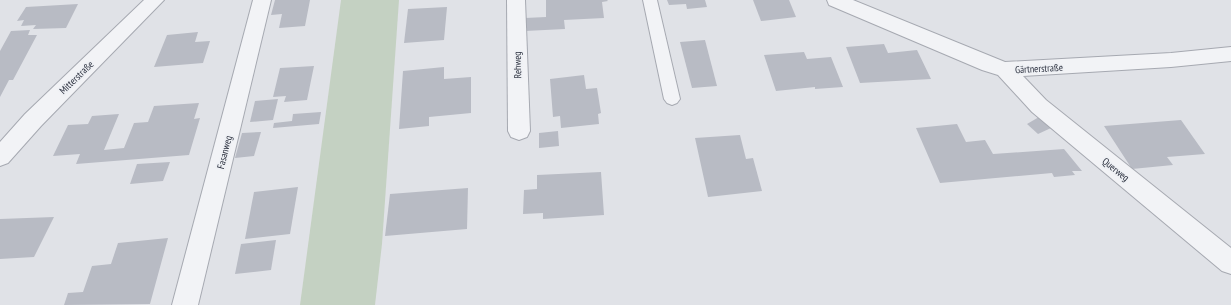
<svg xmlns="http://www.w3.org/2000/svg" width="1231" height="305" font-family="'PT Sans Narrow',sans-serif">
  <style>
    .green { fill: #c4d1c2 }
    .building { fill: #b8bbc4 }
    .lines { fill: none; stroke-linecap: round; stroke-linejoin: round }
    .lane-casing { stroke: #a6a9b1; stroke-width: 2 }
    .street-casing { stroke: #a6a9b1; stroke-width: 2 }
    .lane { fill: #f2f3f6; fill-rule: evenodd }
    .street { fill: #f2f3f6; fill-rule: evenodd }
    .labels { text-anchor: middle; stroke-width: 3.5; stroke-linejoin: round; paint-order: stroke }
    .street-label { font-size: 10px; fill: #2a2f3d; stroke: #eff1f5 }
  </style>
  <rect width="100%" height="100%" fill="#e0e2e7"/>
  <polygon class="green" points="341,0 399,0 382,244 375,305 300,305"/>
  <g class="building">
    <polygon points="275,0 310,0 305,26 279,28 282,14 271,15"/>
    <polygon points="546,0 607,0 608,1 602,2 604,18 564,20 565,29 525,31 525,18 546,17"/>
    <polygon points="667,0 705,0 707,7 687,9 686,4 669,5"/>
    <polygon points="753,0 789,0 796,17 761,21"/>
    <polygon points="78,4 66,28 33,29 36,25 21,26 24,20 17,21 26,7"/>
    <polygon points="447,7 444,40 404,43 408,9"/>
    <polygon points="30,30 28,35 37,35 13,80 9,80 0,97 0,51 11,31"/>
    <polygon points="198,32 195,42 210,41 203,63 154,67 167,35"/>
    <polygon points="705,40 717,86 692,88 680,42"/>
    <polygon points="884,44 888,53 917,50 931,79 860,83 846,47"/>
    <polygon points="804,52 807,59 831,57 843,87 815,89 815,87 776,91 764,55"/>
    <polygon points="314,66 307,100 284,102 286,96 273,97 280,68"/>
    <polygon points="444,67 444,79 471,77 471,113 429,117 429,126 399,129 403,71"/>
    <polygon points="584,75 586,89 597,88 601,113 598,114 599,124 561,128 560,116 553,117 550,79"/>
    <polygon points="278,99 273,120 250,122 255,101"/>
    <polygon points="199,103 194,119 200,118 189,155 76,164 80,154 53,156 68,125 88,124 92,116 119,114 104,150 124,148 134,123 148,122 154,106"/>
    <polygon points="321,112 319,124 273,128 274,123 292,121 293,114"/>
    <polygon points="1039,117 1051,128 1038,134 1027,124"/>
    <polygon points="1181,120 1205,154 1167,157 1173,165 1132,169 1104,126"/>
    <polygon points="957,124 966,142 985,140 993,154 1064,149 1082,171 1072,171 1075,175 1054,177 1052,173 940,183 916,128"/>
    <polygon points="558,131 559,146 539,148 539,133"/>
    <polygon points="261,132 254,156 235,158 242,133"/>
    <polygon points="740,135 746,159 753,158 762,191 708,197 695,138"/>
    <polygon points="170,162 163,181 130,184 137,164"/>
    <polygon points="601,172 604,215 543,219 543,213 523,214 524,190 537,189 537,175"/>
    <polygon points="298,187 290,234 245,239 254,192"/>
    <polygon points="468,188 467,229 385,236 390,194"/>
    <polygon points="54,217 34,257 0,259 0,219"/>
    <polygon points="168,238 150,304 64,305 68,293 83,292 92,266 111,264 118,243"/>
    <polygon points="276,240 271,270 235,274 241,244"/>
  </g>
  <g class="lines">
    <defs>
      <polygon id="lane" points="643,0 657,0 680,99 677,103 672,105 667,103 664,99"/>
      <g id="street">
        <polygon points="144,0 164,0 41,126 8,163 0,166 0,142 25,114"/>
        <polygon points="253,0 271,0 198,305 172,305"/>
        <polygon points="507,0 525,0 530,131 527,137 519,140 511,137 508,131"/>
        <polygon points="827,0 853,0 1005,62 1171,53 1231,47 1231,61 1171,67 1023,76 1046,100 1231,248 1231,274 1222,271 1032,112 998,75 982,70 829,5"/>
      </g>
    </defs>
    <use href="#lane" class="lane-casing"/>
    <use href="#street" class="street-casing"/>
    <use href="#lane" class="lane"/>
    <use href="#street" class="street"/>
  </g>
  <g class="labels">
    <g class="street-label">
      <text transform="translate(517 65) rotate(-91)" y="4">Rehweg</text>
      <text transform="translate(1039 68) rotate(-3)" y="4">Gärtnerstraße</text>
      <text transform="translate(76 77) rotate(-44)" y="4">Mitterstraße</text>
      <text transform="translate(224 152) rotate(-76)" y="4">Fasanweg</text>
      <text transform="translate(1116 169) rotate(39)" y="4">Querweg</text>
    </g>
  </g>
</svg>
